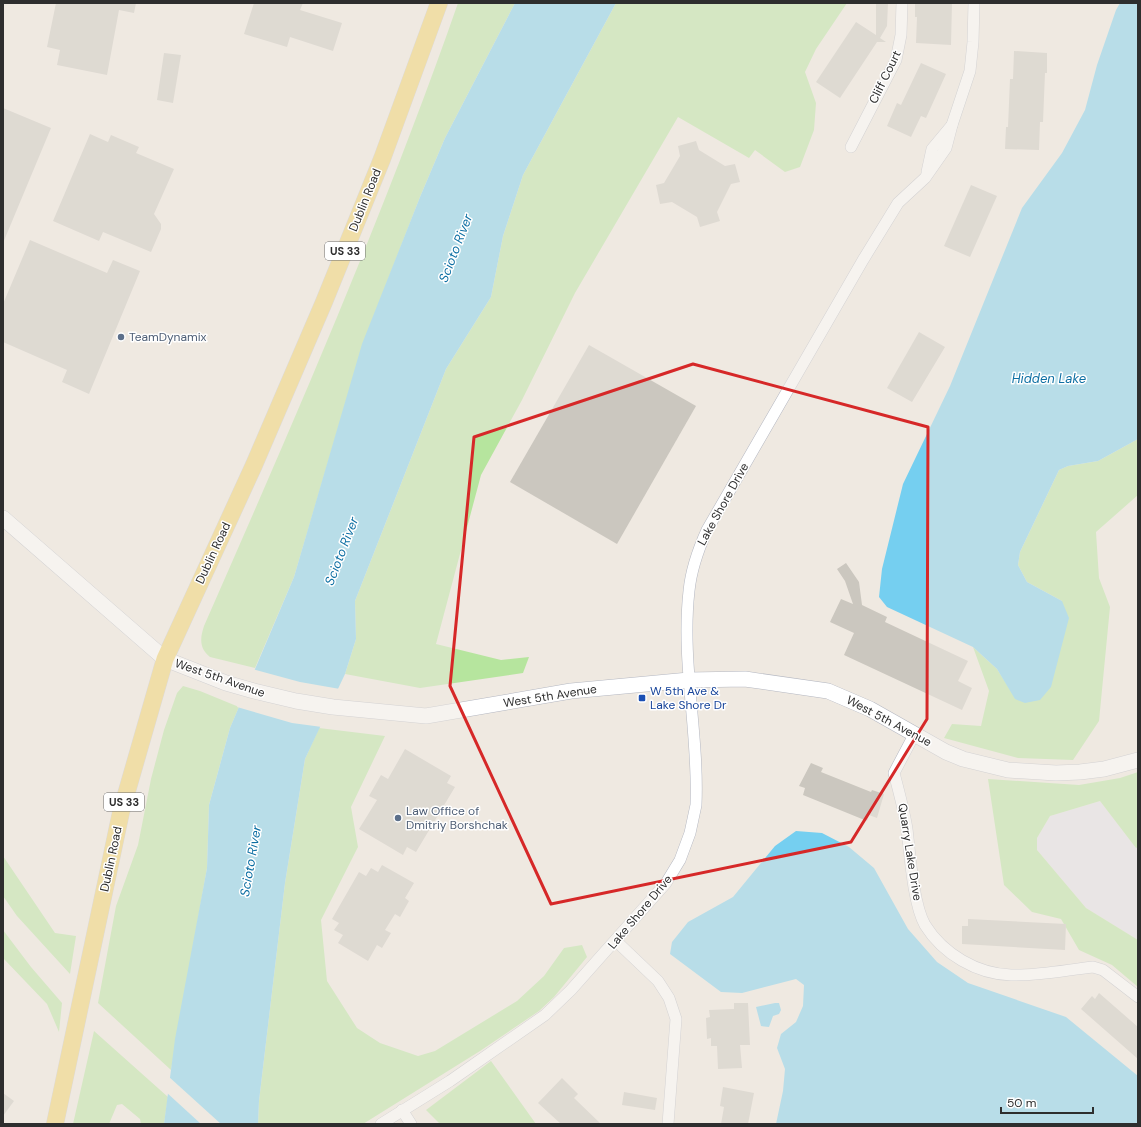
<svg xmlns="http://www.w3.org/2000/svg" width="1141" height="1127" font-family="'DM Sans',sans-serif">
  <style>
    .industrial { fill: #e3e1e8 }
    .green { fill: #b6e59e }
    .water { fill: #75cff0 }
    .pier { fill: #efe9e1 }
    .building { fill: #cbc7bf }
    .lines { fill: none; stroke-linecap: round; stroke-linejoin: round }
    .minor-casing { stroke: #b4b7c1; stroke-width: 12 }
    .secondary-casing { stroke: #b4b7c1; stroke-width: 16 }
    .primary-casing { stroke: #c9c9c9; stroke-width: 18 }
    .minor { stroke: #fff; stroke-width: 11 }
    .secondary { stroke: #fff; stroke-width: 15 }
    .primary { stroke: #f2d163; stroke-width: 17 }
    .marked { fill: none; stroke: #d62828; stroke-width: 3; stroke-linejoin: round }
    .service-dot { fill: #5c6f8a; stroke: #fff; stroke-width: 1.5 }
    .transit-dot { fill: #1a4fb4; stroke: #fff; stroke-width: 1.5 }
    .labels { text-anchor: middle; stroke-width: 3; stroke-linejoin: round; paint-order: stroke }
    .shield { fill: #fff; stroke: #6d6d6d; stroke-width: 1 }
    .shield-label { font-size: 11px; font-weight: bold; fill: #2e2e2e }
    .street-label { font-size: 12px; fill: #2e2e2e; stroke: #fff }
    .service-label { font-size: 12px; fill: #4e5e75; stroke: #fff; text-anchor: start }
    .transit-label { font-size: 12px; fill: #164399; stroke: #fff; text-anchor: start }
    .water-label { font-size: 13px; font-style: italic; fill: #0d6fa3; stroke: #fff }
  </style>
  <rect width="100%" height="100%" fill="#efe9e1"/>
  <polygon class="industrial" points="1100,801 1136,847 1138,847 1138,940 1086,908 1037,850 1037,838 1050,816"/>
  <g class="green">
    <path d="M 458,3 L 515,3 L 445,138 L 420,197 L 363,344 L 294,577 L 255,668 L 210,657 C 199,648 200,638 204,626 C 294,421 384,215 458,3 Z"/>
    <polygon points="616,3 847,3 816,49 805,72 816,103 814,130 800,167 785,172 755,150 749,158 678,117 575,293 522,400 481,475 436,644 501,660 529,657 523,673 420,688 345,674 356,639 355,601 446,369 491,297 503,236 523,175"/>
    <polygon points="1138,439 1138,495 1096,532 1099,578 1110,607 1099,721 1073,760 1018,758 944,738 952,724 981,726 989,691 973,647 997,669 1016,699 1062,601 1027,582 1018,565 1020,552 1059,470 1068,466 1098,461"/>
    <polygon points="183,686 200,691 239,707 230,728 209,805 207,868 171,1070 98,1003 116,906 138,845 151,779 164,730 177,693"/>
    <polygon points="319,728 385,736 351,807 358,847 321,920 327,981 357,1028 380,1043 418,1056 435,1051 517,1001 544,976 564,948 582,945 587,957 554,997 539,1011 480,1051 363,1124 258,1124 259,1101 285,883 305,759"/>
    <polygon points="1138,772 1138,847 1136,848 1100,801 1050,816 1037,838 1037,850 1086,908 1138,940 1138,987 1112,965 1079,950 1061,919 1032,912 1004,885 988,779 1079,785 1120,778"/>
    <polygon points="3,856 55,933 76,936 70,974 17,916 3,896"/>
    <polygon points="3,930 31,967 62,1003 59,1032 47,1004 3,958"/>
    <polygon points="94,1031 168,1097 164,1124 141,1124 140,1119 122,1104 117,1105 109,1124 73,1124"/>
    <polygon points="491,1061 536,1124 440,1124 426,1110"/>
  </g>
  <g class="water">
    <polygon points="515,3 616,3 523,175 503,236 491,297 446,369 355,601 356,639 345,674 305,759 285,883 259,1101 258,1124 164,1124 175,1039 207,868 209,805 230,728 294,577 362,344 420,197 445,138"/>
    <polygon points="1120,3 1138,3 1138,439 1098,461 1068,466 1059,470 1020,552 1018,565 1027,582 1062,601 1069,618 1051,687 1040,700 1025,703 1015,699 997,669 973,647 887,607 879,597 882,569 903,484 950,386 1022,208 1062,153 1085,110 1097,65 1116,10"/>
    <polygon points="796,831 822,833 849,847 874,868 908,929 937,962 968,983 1066,1017 1138,1076 1138,1124 776,1124 783,1091 785,1069 777,1048 781,1034 796,1022 803,1006 804,985 796,979 742,993 721,992 670,954 672,942 688,922 733,897 775,846"/>
    <polygon points="775,1003 779,1003 781,1010 779,1014 773,1016 769,1027 761,1026 756,1007"/>
  </g>
  <g class="pier">
    <polygon points="252,669 300,682 340,689 322,727 292,723 237,707"/>
    <polygon points="168,1076 221,1124 201,1124 166,1092"/>
  </g>
  <g class="building">
    <polygon points="56,3 136,3 134,13 119,10 107,75 57,65 60,50 47,47"/>
    <polygon points="254,3 303,3 300,10 342,23 333,51 290,37 287,47 244,34"/>
    <polygon points="876,3 888,3 887,26 880,38 886,42 877,42 840,98 816,82 856,22 876,35"/>
    <polygon points="915,3 952,3 951,45 916,43 917,17 915,17"/>
    <polygon points="1014,51 1047,53 1047,73 1045,73 1043,122 1040,122 1039,150 1005,149 1006,127 1008,127 1010,79 1013,79"/>
    <polygon points="164,53 181,55 173,103 157,100"/>
    <polygon points="921,63 946,74 926,118 921,116 911,137 887,126 897,103 901,105"/>
    <polygon points="3,108 51,128 3,243"/>
    <polygon points="90,134 108,142 111,135 139,147 136,153 174,169 154,214 161,224 161,229 151,252 103,232 99,241 53,221"/>
    <polygon points="696,141 699,150 725,166 735,164 740,182 731,184 717,212 720,221 700,227 697,217 672,202 660,204 656,185 664,183 680,156 678,146"/>
    <polygon points="971,185 997,196 970,257 944,246"/>
    <polygon points="30,240 107,273 113,260 140,271 89,394 62,382 67,370 3,342 3,304"/>
    <polygon points="919,332 945,347 912,402 887,388"/>
    <polygon points="589,345 696,406 617,544 510,482"/>
    <polygon points="846,563 859,582 862,605 887,617 885,622 968,661 958,681 972,688 962,710 844,655 854,633 830,622 841,599 853,604 845,581 837,569"/>
    <polygon points="405,749 451,776 447,783 455,787 416,852 407,847 403,855 359,829 377,800 369,796 381,775 388,779"/>
    <polygon points="811,763 823,768 821,772 871,792 872,790 884,794 877,818 869,815 867,821 803,795 805,788 799,786"/>
    <polygon points="382,865 414,883 405,898 409,901 400,917 395,914 385,930 391,933 382,948 377,945 368,961 338,943 343,935 334,930 339,923 332,919 359,872 366,876 371,868 378,872"/>
    <polygon points="968,919 1066,924 1065,950 962,944 962,926 968,926"/>
    <polygon points="1099,993 1138,1027 1138,1059 1081,1009 1092,996 1095,999"/>
    <polygon points="734,1003 748,1003 750,1045 740,1045 742,1068 718,1069 717,1046 711,1046 711,1038 707,1039 706,1018 710,1017 709,1010 734,1009"/>
    <polygon points="562,1078 578,1094 574,1098 601,1124 561,1124 538,1103"/>
    <polygon points="723,1087 754,1093 748,1124 721,1124 724,1107 720,1106"/>
    <polygon points="624,1092 657,1098 655,1110 622,1105"/>
    <polygon points="3,1093 14,1101 3,1116"/>
  </g>
  <g class="lines">
    <defs>
      <g id="minor">
        <polyline points="851,147 896,60 901,35 902,3"/>
        <polyline points="927,172 932,149 952,125"/>
        <path d="M 914,735 L 894,773 C 899,792 904,810 907,829 C 910,854 913,904 925,925 C 943,954 977,974 1011,975 C 1038,976 1066,970 1093,967 L 1103,970 L 1138,997"/>
        <polyline points="616,941 658,981 669,998 676,1019 668,1124"/>
        <polyline points="402,1110 411,1124"/>
        <path d="M 381,1124 L 450,1081 L 545,1015 L 571,990 L 666,883 L 680,860 L 690,833 L 696,805 C 699,734 681,662 689,591 C 691,570 698,550 707,530 L 863,260 L 898,203 L 925,178 L 946,148 L 952,125 L 970,71 L 973,42 L 974,3"/>
      </g>
      <polyline id="secondary" points="3,518 165,659 226,683 254,691 296,701 333,707 426,716 571,691 689,680 745,679 828,691 870,709 946,752 963,759 1008,770 1056,773 1080,772 1104,769 1138,760"/>
      <polyline id="primary" points="55,1124 121,812 165,659 254,465 324,302 382,159 439,3"/>
    </defs>
    <use href="#minor" class="minor-casing"/>
    <use href="#secondary" class="secondary-casing"/>
    <use href="#primary" class="primary-casing"/>
    <use href="#minor" class="minor"/>
    <use href="#secondary" class="secondary"/>
    <use href="#primary" class="primary"/>
  </g>
  <path d="M0 0H1141V1127H0ZM 693,364 L 928,427 L 927,719 L 851,842 L 551,904 L 450,686 L 474,437 Z" fill="#efe9e1" fill-opacity=".55" fill-rule="evenodd"/>
  <path class="marked" d="M 693,364 L 928,427 L 927,719 L 851,842 L 551,904 L 450,686 L 474,437 Z"/>
  <g class="service-dot">
    <circle cx="121" cy="337" r="4"/>
    <circle cx="398" cy="818" r="4"/>
  </g>
  <rect class="transit-dot" x="638" y="694" width="8" height="8" rx="2"/>
  <g class="labels">
    <g class="shield">
      <rect x="325" y="242" width="40" height="18" rx="3"/>
      <rect x="104" y="793" width="40" height="18" rx="3"/>
    </g>
    <g class="shield-label">
      <text x="345" y="255">US 33</text>
      <text x="124" y="806">US 33</text>
    </g>
    <g class="street-label">
      <text transform="translate(885 77) rotate(-64)" y="4">Cliff Court</text>
      <text transform="translate(365 200) rotate(-68)" y="4">Dublin Road</text>
      <text transform="translate(723 504) rotate(-61)" y="4">Lake Shore Drive</text>
      <text transform="translate(213 553) rotate(-65)" y="4">Dublin Road</text>
      <text transform="translate(220 678) rotate(19)" y="4">West 5th Avenue</text>
      <text transform="translate(550 696) rotate(-9)" y="4">West 5th Avenue</text>
      <text transform="translate(889 721) rotate(28)" y="4">West 5th Avenue</text>
      <text transform="translate(910 852) rotate(81)" y="4">Quarry Lake Drive</text>
      <text transform="translate(111 859) rotate(-78)" y="4">Dublin Road</text>
      <text transform="translate(640 912) rotate(-50)" y="4">Lake Shore Drive</text>
    </g>
    <g class="service-label">
      <text x="129" y="341">TeamDynamix</text>
      <text x="406" y="815">Law Office of<tspan x="406" dy="14">Dmitriy Borshchak</tspan></text>
    </g>
    <g class="transit-label">
      <text x="650" y="695">W 5th Ave &amp;<tspan x="650" dy="14">Lake Shore Dr</tspan></text>
    </g>
    <g class="water-label">
      <text transform="translate(455 248) rotate(-69)" y="5">Scioto River</text>
      <text x="1049" y="383">Hidden Lake</text>
      <text transform="translate(341 551) rotate(-69)" y="5">Scioto River</text>
      <text transform="translate(250 861) rotate(-80)" y="5">Scioto River</text>
    </g>
  </g>
  <rect width="1141" height="1127" fill="none" stroke="#2e2e2e" stroke-width="8"/>
  <path d="M1001 1107v6h92v-6" fill="none" stroke="#2e2e2e" stroke-width="2"/>
  <text x="1007" y="1107" font-size="12" fill="#2e2e2e" stroke="#ffffff" stroke-width="3" paint-order="stroke">50 m</text>
</svg>
